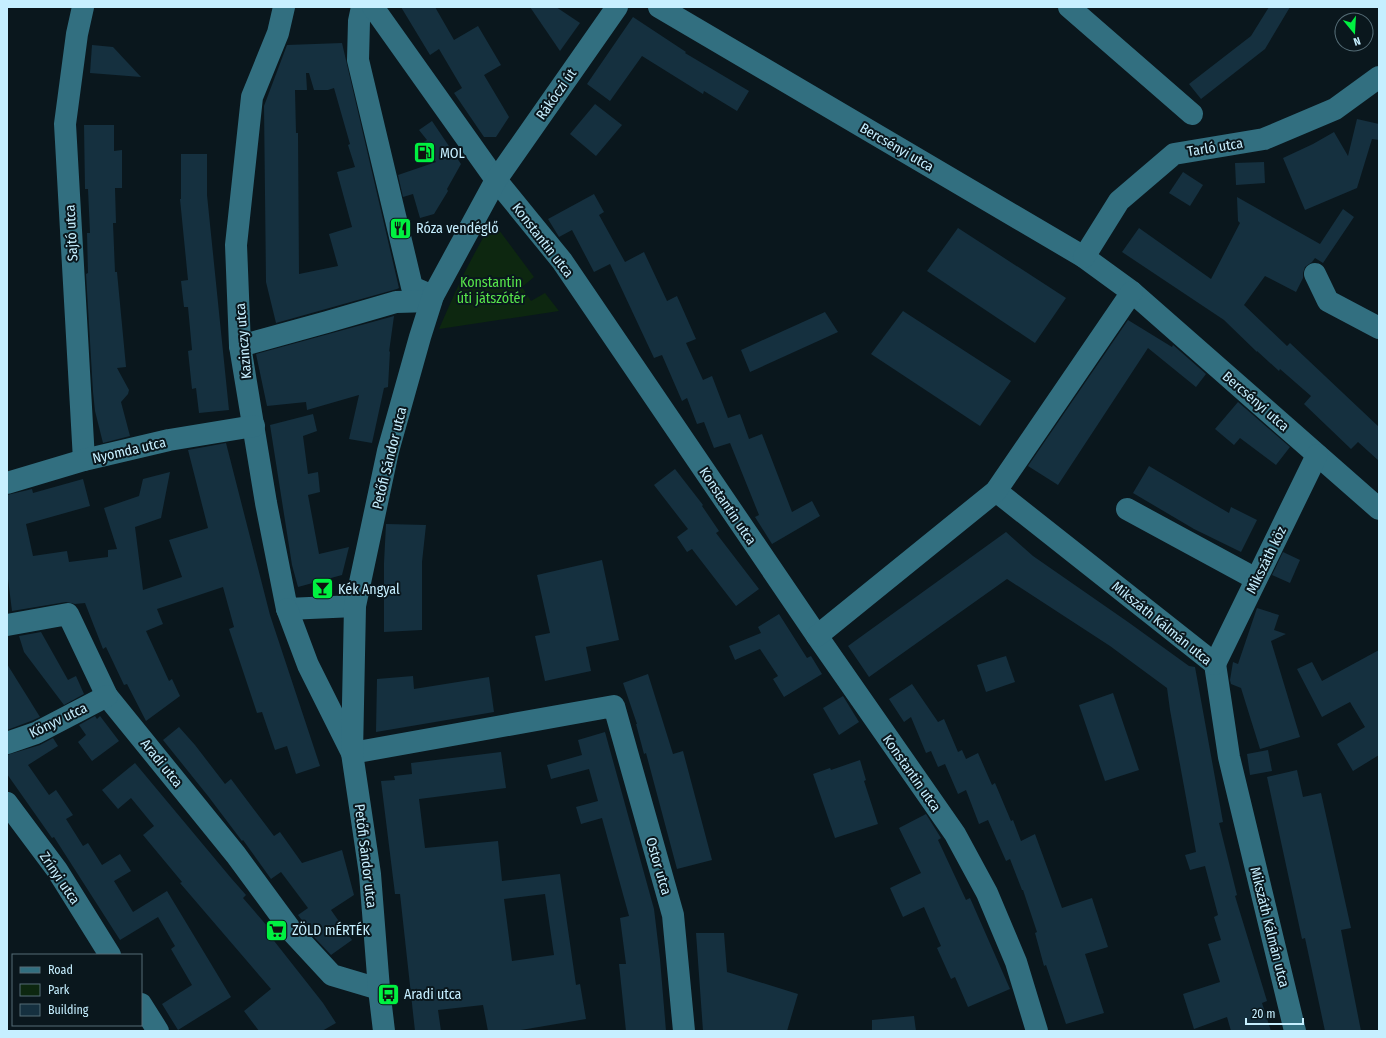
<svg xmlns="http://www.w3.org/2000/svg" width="1386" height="1038" font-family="'Fira Sans Condensed',sans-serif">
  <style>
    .green { fill: #0d2710 }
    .building { fill: #15303f; fill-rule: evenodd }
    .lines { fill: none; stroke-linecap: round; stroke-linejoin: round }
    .minor { stroke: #326f80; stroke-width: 22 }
    .labels { text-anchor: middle; stroke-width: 4; stroke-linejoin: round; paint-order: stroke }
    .street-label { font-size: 14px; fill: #c6efff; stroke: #0a171d }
    .poi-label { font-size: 14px; fill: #c6efff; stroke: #0a171d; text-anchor: start }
    .park-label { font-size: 14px; fill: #58e64b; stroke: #0a171d }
  </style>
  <rect width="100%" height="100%" fill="#0a171d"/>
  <path class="green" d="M 493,222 L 534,277 L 522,287 L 531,301 L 545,293 L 559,311 L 439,329 C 455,292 471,256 493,222 Z"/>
  <g class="building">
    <polygon points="401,7 435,7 454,40 478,26 501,65 484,75 509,117 496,137 484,137 454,93 462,88 439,49 430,55"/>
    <polygon points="530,7 556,7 580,23 560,51"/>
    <polygon points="1269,7 1290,7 1265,49 1201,99 1189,84 1251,36"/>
    <polygon points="633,17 686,52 685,53 749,91 737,111 704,91 703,94 642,56 610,101 587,84"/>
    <path d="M 342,43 L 399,288 L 397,289 L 276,323 L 266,282 L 264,106 L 287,45 ZM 306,73 L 309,73 L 314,90 L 328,90 L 334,88 L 350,144 L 348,145 L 355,167 L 337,172 L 352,227 L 329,234 L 338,266 L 299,274 L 298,133 L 296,133 L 295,90 L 307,90 Z"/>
    <polygon points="92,45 113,47 141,77 90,73"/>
    <polygon points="595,104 622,125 596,156 570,134"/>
    <polygon points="1357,119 1379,124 1379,140 1372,139 1357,188 1305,210 1283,158 1313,144 1334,132 1348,156"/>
    <polygon points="432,121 461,164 447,189 448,191 434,214 420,218 413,194 403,197 398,175 436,162 422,143 427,140 419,130"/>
    <polygon points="84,125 114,125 114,151 122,150 122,188 115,188 116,223 113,223 115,272 117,272 126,367 117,368 129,390 128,394 121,402 130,436 103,443 95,411 93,392 86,274 88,273 87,233 90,233 88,189 85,189"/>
    <polygon points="181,154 207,154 207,195 229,410 199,413 196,388 192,389 188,351 192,350 188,307 184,307 181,281 188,280 180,199 181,199"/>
    <polygon points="1264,162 1265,183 1236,185 1235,163"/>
    <polygon points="1183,172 1203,185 1190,206 1169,193"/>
    <polygon points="594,194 604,212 599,215 625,262 644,252 667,301 677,296 696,339 686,343 703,380 712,376 728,418 740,414 749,439 762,434 792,512 812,501 820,516 772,544 755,517 759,515 730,443 714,448 704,422 697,424 687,398 682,401 662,355 654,358 610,264 594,272 572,230 559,237 548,219"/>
    <polygon points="1237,197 1320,244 1343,209 1354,217 1323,263 1315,258 1312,262 1305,267 1303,273 1303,278 1296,292 1265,276 1244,305 1287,346 1290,343 1379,427 1379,461 1358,442 1351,449 1304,404 1311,396 1280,369 1279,371 1257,351 1257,352 1224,320 1122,252 1139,228 1211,279 1240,223 1238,221"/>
    <polygon points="958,228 1066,298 1035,343 927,271"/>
    <polygon points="903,311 1011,381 980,426 871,354"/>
    <polygon points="825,312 838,332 750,372 741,350"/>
    <polygon points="394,316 389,352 390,351 388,387 384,388 372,443 349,439 359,395 307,410 306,402 267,406 256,354"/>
    <polygon points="1128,320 1172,347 1173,345 1206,374 1196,387 1148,348 1058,485 1028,466"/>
    <polygon points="1238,402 1290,447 1276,465 1240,438 1234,445 1215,429"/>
    <polygon points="313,414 317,431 303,436 308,474 318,472 320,492 308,495 319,554 349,547 342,575 298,587 292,565 270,425"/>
    <polygon points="226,443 270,615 320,766 296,774 287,746 275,750 262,712 257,713 229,629 234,627 223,587 157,609 163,624 146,631 169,681 172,679 180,696 146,721 127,684 124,685 106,647 103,649 85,603 75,604 66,602 12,611 7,571 7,495 32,489 33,493 83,479 90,506 26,524 33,556 67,551 69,562 108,557 108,550 117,549 104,508 139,496 143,479 170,472 161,518 135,527 143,590 182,577 169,540 208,528 188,450"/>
    <polygon points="1149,466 1229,513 1231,507 1257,520 1241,552 1194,529 1133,493"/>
    <polygon points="675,469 703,505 702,506 719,531 716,533 759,589 736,606 692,549 687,552 677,537 688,529 654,485"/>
    <polygon points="386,524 426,525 422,562 422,630 384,632 384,563"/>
    <polygon points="1006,532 1033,556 1128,622 1189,666 1195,667 1223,822 1219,823 1237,895 1235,896 1267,1001 1262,1003 1271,1031 1231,1031 1227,1017 1194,1029 1183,994 1220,982 1208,944 1221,940 1214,917 1218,915 1205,866 1190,870 1185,855 1196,852 1170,710 1167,688 1110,646 1007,579 869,677 848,646"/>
    <polygon points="1283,552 1300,560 1290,583 1272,575"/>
    <polygon points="602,560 619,640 586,647 591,671 545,681 535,636 550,633 537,575"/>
    <polygon points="1257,608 1279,615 1274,630 1286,634 1271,641 1300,737 1260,749 1241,688 1231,684 1230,680 1233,662 1238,664"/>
    <polygon points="779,614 807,658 811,656 822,674 784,697 773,679 778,676 760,649 735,660 729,646 761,633 758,627"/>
    <polygon points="41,632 68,680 76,676 84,694 64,705 24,652 19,636"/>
    <polygon points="1379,650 1379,755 1353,771 1337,744 1365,727 1350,702 1322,717 1297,669 1312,662 1322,681"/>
    <polygon points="1006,656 1015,682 986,692 977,665"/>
    <polygon points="7,664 40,717 31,721 7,730"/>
    <polygon points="648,674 673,754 683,751 712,860 677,869 646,753 644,754 636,724 637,724 623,683"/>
    <polygon points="413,676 414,689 489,677 494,712 376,732 377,679"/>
    <polygon points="912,684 938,722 944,719 958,752 962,750 966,759 978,753 992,785 995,783 1011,821 1013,820 1021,841 1035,834 1062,908 1092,898 1108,947 1085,954 1104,1013 1066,1024 1046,965 1044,966 1035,933 1037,932 1023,890 1022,890 1010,859 1006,861 988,820 979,824 966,790 958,794 945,764 938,767 931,751 926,753 911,717 904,722 889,699"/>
    <polygon points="1113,693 1139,770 1105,781 1079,705"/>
    <polygon points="843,696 859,722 839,735 823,708"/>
    <polygon points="95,716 97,719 100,716 119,741 92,761 78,742 86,735 79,725"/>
    <polygon points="179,727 195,745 225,784 231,779 274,836 280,832 302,863 342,850 354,895 331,910 352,940 331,955 315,938 298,915 308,908 281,872 271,879 243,840 242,841 208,796 163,740"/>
    <polygon points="605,732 654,909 660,959 666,1031 626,1031 619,964 626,964 620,918 629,916 602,818 581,824 576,807 598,801 589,769 551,779 547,765 582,755 578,740"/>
    <polygon points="53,738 58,746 28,765 49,795 56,790 73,815 66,819 83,846 88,843 102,865 120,854 131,871 114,881 133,912 167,891 231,997 178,1030 162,1004 192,985 171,949 175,946 158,917 120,940 54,837 52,838 7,774 7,755 40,745"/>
    <polygon points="1268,750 1272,771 1250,775 1247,754"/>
    <path d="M 501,752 L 506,788 L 419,799 L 425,848 L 498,841 L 502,881 L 560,874 L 576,985 L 580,984 L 586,1019 L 515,1031 L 488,1031 L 483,1005 L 438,1010 L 441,1031 L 415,1031 L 400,894 L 395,894 L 381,781 L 395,780 L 394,776 L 412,774 L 411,763 ZM 545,894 L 554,955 L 512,961 L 504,899 Z"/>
    <polygon points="860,760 866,780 864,781 878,824 835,838 813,774 830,768 831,770"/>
    <polygon points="135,763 231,878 246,895 243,898 274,934 271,937 323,1003 336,1023 322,1031 259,1031 244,1011 271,989 180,883 182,882 143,835 154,826 131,798 118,809 102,790"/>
    <polygon points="1297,770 1303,797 1321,793 1351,928 1341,930 1361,1031 1325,1031 1305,938 1302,939 1267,777"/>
    <polygon points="926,814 941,838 938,840 966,900 970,898 1010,989 968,1007 955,977 951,979 937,948 941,946 924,907 903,917 890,888 921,873 899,828"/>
    <polygon points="696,933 724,933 727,972 798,994 787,1031 703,1031"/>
    <polygon points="914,1016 916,1031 872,1031 872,1020"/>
  </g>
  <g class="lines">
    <g class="minor">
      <polyline points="83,7 77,34 65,124 84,460"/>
      <polyline points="284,7 278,33 252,97 236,245 240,346 266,503 287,609 355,606"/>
      <polyline points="362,7 359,21 358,60 412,287 433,296"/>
      <polyline points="373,7 496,180 562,261 817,636 955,834 987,893 1016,962 1037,1031"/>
      <polyline points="659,7 1084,257 1132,292 1379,509"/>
      <polyline points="1069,7 1192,114"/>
      <polyline points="1084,257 1119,201 1174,154 1264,139 1335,109 1379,77"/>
      <polyline points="1315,274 1328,301 1379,328"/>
      <polyline points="240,346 327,322 396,302 431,301"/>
      <polyline points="7,483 84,460 169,440 254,426"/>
      <polyline points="996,491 1215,664 1229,757 1295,1031"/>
      <polyline points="1127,509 1256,579"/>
      <polyline points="287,609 308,665 352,753 614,706 673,915 684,1031"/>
      <polyline points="7,625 68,614 107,696 236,855 294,934 332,975 379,989"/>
      <polyline points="817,636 996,491 1132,292"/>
      <polyline points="1215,664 1317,455"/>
      <polyline points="7,743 36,733 107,696"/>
      <polyline points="7,803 57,870 110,955"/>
      <polyline points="141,1004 158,1031"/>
      <polyline points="384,1031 379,989 370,874 352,753 355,606 388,451 420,337 433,296 496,180 617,7"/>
    </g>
  </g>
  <defs>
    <symbol id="fuel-square" viewBox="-11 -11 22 22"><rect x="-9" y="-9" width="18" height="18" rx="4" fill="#00f141" stroke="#0a171d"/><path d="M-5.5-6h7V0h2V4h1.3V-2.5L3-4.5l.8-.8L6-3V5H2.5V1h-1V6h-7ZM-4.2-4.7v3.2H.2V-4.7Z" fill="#111"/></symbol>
    <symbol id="restaurant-square" viewBox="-11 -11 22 22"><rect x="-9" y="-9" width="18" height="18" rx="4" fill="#00f141" stroke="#0a171d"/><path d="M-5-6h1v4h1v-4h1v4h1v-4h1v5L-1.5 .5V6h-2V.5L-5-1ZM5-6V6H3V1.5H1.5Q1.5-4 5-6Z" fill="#111"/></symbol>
    <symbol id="bar-square" viewBox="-11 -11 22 22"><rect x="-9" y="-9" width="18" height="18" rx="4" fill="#00f141" stroke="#0a171d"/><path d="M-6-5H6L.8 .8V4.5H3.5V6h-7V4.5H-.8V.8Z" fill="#111"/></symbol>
    <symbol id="supermarket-square" viewBox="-11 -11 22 22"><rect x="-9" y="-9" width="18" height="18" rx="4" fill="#00f141" stroke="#0a171d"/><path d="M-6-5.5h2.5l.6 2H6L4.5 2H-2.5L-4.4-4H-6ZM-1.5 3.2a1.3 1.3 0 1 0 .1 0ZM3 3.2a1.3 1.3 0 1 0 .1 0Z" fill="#111"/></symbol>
    <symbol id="bus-square" viewBox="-11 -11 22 22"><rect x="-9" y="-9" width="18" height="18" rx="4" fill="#00f141" stroke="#0a171d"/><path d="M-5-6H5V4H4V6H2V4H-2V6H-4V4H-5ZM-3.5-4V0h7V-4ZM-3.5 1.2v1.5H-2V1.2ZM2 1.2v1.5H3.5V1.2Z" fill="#111"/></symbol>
  </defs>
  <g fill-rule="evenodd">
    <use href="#fuel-square" x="412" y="140" width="25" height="25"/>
    <use href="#restaurant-square" x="388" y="216" width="25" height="25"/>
    <use href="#bar-square" x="310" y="576" width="25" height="25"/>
    <use href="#supermarket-square" x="264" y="918" width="25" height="25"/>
    <use href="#bus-square" x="376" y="982" width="25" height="25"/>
  </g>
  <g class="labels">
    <g class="street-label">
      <text transform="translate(556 94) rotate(-55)" y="5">Rákóczi út</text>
      <text transform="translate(897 147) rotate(30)" y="5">Bercsényi utca</text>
      <text transform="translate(1215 147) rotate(-9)" y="5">Tarló utca</text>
      <text transform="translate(71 233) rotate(-93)" y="5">Sajtó utca</text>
      <text transform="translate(543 240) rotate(52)" y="5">Konstantin utca</text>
      <text transform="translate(243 341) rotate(-95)" y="5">Kazinczy utca</text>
      <text transform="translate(1256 401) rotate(41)" y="5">Bercsényi utca</text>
      <text transform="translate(129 450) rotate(-13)" y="5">Nyomda utca</text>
      <text transform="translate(389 458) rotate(-76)" y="5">Petőfi Sándor utca</text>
      <text transform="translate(728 506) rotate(56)" y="5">Konstantin utca</text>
      <text transform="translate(1266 560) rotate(-64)" y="5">Mikszáth köz</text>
      <text transform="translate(1162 623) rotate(39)" y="5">Mikszáth Kálmán utca</text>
      <text transform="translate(58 720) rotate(-26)" y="5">Könyv utca</text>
      <text transform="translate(162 763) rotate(51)" y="5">Aradi utca</text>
      <text transform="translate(912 773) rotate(55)" y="5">Konstantin utca</text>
      <text transform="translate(366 856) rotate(83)" y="5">Petőfi Sándor utca</text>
      <text transform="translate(659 866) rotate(74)" y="5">Ostor utca</text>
      <text transform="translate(60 878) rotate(56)" y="5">Zrínyi utca</text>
      <text transform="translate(1270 927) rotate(76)" y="5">Mikszáth Kálmán utca</text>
    </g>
    <g class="poi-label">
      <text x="440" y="158">MOL</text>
      <text x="416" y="233">Róza vendéglő</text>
      <text x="338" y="594">Kék Angyal</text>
      <text x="292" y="935">ZÖLD mÉRTÉK</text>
      <text x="404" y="999">Aradi utca</text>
    </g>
    <g class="park-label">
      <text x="491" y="287">Konstantin<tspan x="491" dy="16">úti játszótér</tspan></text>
    </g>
  </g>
  <rect width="1386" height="1038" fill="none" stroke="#c6efff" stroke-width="16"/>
  <rect x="12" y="954" width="130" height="72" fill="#0a171d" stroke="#556d77"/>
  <rect x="20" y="967" width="20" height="6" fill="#326f80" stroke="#556d77"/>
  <text x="48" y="974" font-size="12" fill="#c6efff">Road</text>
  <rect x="20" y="984" width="20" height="12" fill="#0d2710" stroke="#556d77"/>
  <text x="48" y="994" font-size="12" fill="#c6efff">Park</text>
  <rect x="20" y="1004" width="20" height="12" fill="#15303f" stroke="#556d77"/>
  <text x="48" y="1014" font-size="12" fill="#c6efff">Building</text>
  <g transform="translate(1354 32) rotate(162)"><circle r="19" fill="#0a171d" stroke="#556d77"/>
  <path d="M0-3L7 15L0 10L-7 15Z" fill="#00f141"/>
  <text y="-6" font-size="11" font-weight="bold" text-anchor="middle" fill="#c6efff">N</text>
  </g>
  <path d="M1246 1018v6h57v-6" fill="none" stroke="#c6efff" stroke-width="2"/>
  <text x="1252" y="1018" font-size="12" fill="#c6efff" stroke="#0a171d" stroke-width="3" paint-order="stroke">20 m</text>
</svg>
